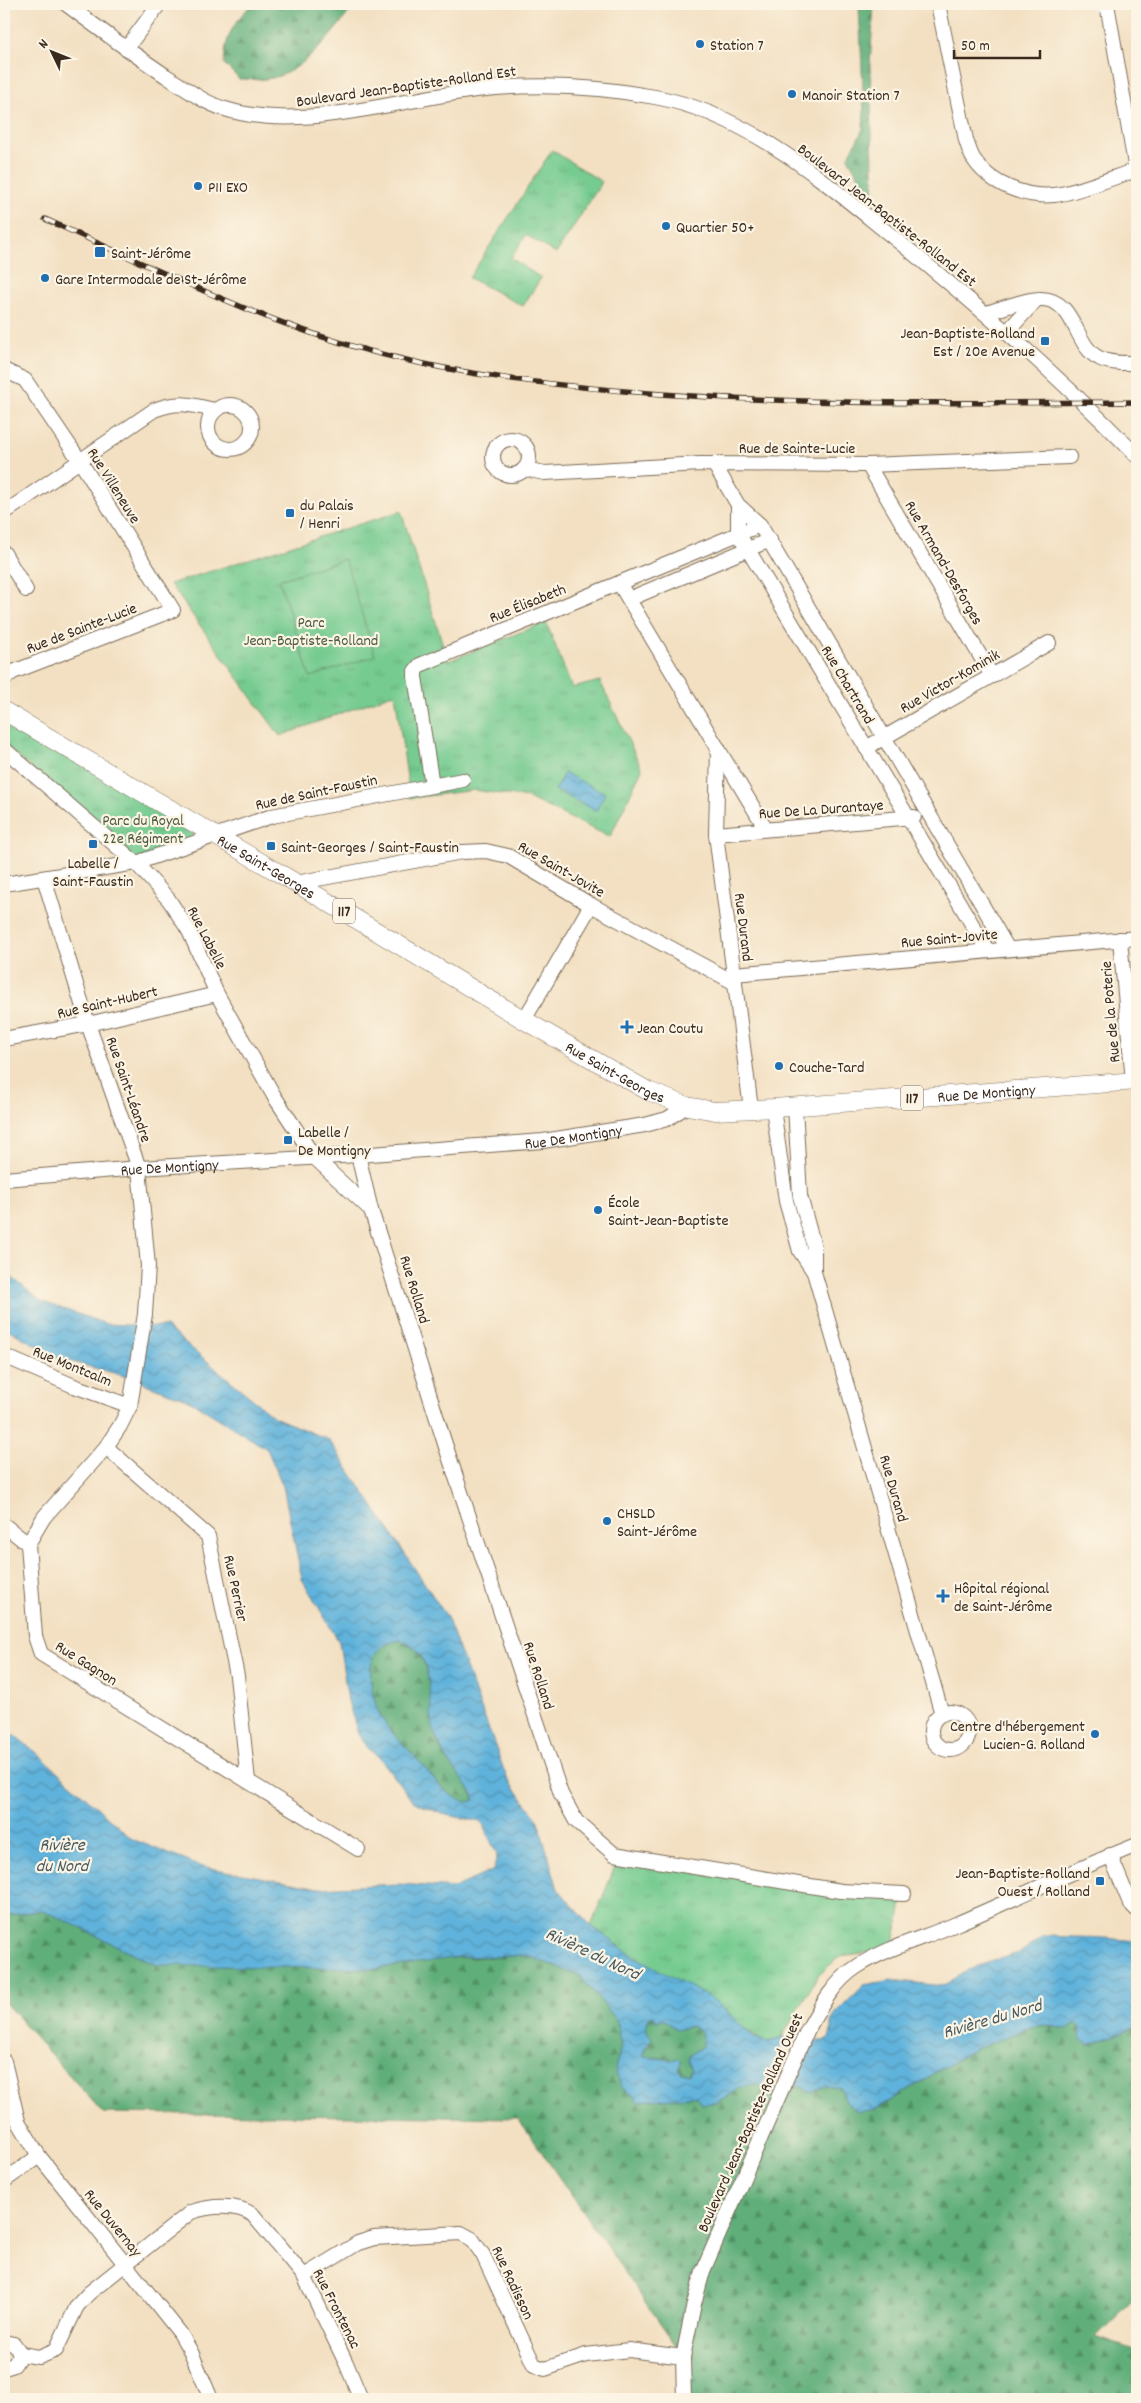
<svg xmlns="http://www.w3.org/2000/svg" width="1141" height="2403" font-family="Dekko,sans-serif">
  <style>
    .forest { fill: url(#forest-firs); stroke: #4e6c4c }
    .park { fill: url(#park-tufts); stroke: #587a57 }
    .pitch { fill: #75cb90; stroke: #587a57 }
    .water { fill: url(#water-waves); stroke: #4d6e7c; fill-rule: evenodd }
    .pier { fill: #f3e0c2 }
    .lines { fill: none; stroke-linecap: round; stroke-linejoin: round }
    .minor-casing { stroke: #7b6a57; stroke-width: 16 }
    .major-casing { stroke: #7b6a57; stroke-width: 19 }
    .minor { stroke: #fff; stroke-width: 14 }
    .major { stroke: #fff; stroke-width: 18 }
    .rail-casing { stroke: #3b2a1e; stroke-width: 5.5 }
    .rail { stroke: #fcf5e5; stroke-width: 4; stroke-dasharray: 11; stroke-linecap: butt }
    .poi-dot { fill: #1f6fb2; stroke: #fcf5e5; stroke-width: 2 }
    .labels { text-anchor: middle; stroke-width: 4.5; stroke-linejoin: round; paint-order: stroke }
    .shield { fill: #fcf5e5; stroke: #75675a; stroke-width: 1 }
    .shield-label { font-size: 15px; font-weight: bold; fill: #3b2a1e }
    .poi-label { font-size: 16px; fill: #3b2a1e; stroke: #fcf5e5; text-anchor: start }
    .street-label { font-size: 16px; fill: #3b2a1e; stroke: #fcf5e5 }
    .park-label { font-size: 16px; fill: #4c5a40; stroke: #fcf5e5 }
    .water-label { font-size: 18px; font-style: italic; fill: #485a60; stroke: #fcf5e5 }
  </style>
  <defs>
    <pattern id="forest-firs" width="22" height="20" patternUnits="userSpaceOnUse" patternTransform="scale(1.25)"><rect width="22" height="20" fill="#60af7a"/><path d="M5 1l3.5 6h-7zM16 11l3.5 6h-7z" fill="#508f63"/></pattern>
    <pattern id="park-tufts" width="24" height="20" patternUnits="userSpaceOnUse" patternTransform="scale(1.25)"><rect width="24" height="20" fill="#75cb90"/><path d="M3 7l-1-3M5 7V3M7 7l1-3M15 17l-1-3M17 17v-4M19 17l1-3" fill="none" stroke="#66ae7c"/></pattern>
    <pattern id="water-waves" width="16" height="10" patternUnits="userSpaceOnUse" patternTransform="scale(1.25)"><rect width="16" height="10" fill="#5fb2db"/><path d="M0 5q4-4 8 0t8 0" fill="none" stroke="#5091b1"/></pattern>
  </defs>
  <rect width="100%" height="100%" fill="#fcf5e5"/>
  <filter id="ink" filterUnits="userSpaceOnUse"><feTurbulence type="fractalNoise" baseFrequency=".02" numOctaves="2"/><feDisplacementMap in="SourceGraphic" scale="10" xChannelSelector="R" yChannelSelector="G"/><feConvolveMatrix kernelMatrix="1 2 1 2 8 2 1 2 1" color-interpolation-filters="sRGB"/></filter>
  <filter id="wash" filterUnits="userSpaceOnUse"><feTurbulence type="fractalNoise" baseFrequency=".0096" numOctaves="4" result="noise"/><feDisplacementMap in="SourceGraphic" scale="20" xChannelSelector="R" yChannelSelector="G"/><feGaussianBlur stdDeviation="1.12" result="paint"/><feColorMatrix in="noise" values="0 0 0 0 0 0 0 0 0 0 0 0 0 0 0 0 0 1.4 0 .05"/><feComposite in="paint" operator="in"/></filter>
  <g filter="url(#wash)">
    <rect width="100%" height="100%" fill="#f3e0c2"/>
    <g class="forest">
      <path d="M 252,4 L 355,4 C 336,30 302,76 266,79 C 258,80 248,79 239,79 L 224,64 C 225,36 233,24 252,4 Z"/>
      <polygon points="852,4 874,4 870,65 874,202 848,158 863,129 864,110 859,7"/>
      <path d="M 399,1640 C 441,1651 424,1713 439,1745 C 448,1765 466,1780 475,1800 C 470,1802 466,1803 461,1801 C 443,1793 431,1775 419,1761 C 406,1747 391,1734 381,1717 C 373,1702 365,1668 376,1653 C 381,1645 390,1643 399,1640 Z"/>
      <polygon points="43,1910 157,1965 528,1956 580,1976 616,2019 621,2047 615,2069 640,2101 698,2096 702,2104 714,2103 727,2098 737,2088 751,2085 803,2087 810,2093 826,2086 841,2088 846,2102 876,2110 971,2051 1031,2027 1043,2025 1052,2028 1076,2023 1080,2027 1078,2035 1089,2045 1137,2027 1137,2296 1096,2337 1137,2351 1137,2396 1133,2399 682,2399 683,2357 518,2118 103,2113 4,2002 4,1916"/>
      <polygon points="651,2015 655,2016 658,2021 662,2018 676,2029 692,2026 702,2033 703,2046 689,2055 692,2069 689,2074 682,2072 675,2060 654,2057 651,2059 644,2056 644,2050 650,2044 646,2025"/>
    </g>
    <g class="park">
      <polygon points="552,150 602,182 556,254 526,235 511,258 541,278 523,306 469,278"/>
      <polygon points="401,511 448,661 546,622 572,688 600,681 642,769 610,837 528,798 475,790 410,798 395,693 280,736 170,584"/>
      <polygon points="4,717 214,836 136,863 4,744"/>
      <path d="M 620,1854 L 904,1894 L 893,1949 L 840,1956 L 818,1976 L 782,2037 L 768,2042 C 751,2035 738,2025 726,2010 L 632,1955 L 591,1926 Z"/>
    </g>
    <polygon class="pitch" points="345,559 375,656 310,677 279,580"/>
    <g class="water">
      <polygon points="564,773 605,793 596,811 555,790"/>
      <path d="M 4,1271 L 41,1301 L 106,1324 L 166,1327 L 274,1417 L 329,1440 L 447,1617 L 507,1778 L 537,1818 L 558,1889 L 591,1926 L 632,1955 L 714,2000 L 753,2036 L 768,2042 L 782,2037 L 822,2041 L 829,2039 L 831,2031 L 831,2022 L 836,2013 L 864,1985 L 891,1980 L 942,1986 L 975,1967 L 1021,1952 L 1044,1936 L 1106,1938 L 1137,1941 L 1137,2027 L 1089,2045 C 1080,2040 1078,2037 1080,2027 L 1076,2023 L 1067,2029 L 1043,2025 L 1031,2027 L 971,2051 L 877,2109 L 858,2112 L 846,2102 L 841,2088 L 826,2086 L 810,2093 L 802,2087 L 751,2085 L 737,2088 L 727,2098 L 714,2103 L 702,2104 L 697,2096 L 640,2101 L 622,2088 L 615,2069 L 621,2047 L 616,2019 L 580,1976 L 528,1956 L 459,1957 L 377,1969 L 157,1965 L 43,1910 L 4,1916 L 4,1727 L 37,1753 L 132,1839 L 199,1866 L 319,1888 L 399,1884 L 454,1888 L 494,1870 L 497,1855 L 482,1822 L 442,1814 L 412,1801 L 391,1772 L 378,1756 L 368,1749 L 358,1734 L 348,1701 L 339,1642 L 302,1579 L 283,1486 L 267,1449 L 189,1400 L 121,1375 L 58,1358 L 4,1327 ZM 399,1640 C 440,1650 424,1706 436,1737 C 444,1758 459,1775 472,1793 L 475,1800 C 470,1802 466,1803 460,1800 C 443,1793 431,1775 419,1761 C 406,1747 391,1733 381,1717 C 373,1702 365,1668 376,1653 C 381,1645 390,1643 399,1640 ZM 651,2015 L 655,2016 L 655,2020 L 658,2021 L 662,2018 L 676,2029 L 692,2026 L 702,2033 L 703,2046 L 689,2055 L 688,2061 L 692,2069 L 689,2074 L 682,2072 L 679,2068 L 681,2061 L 678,2058 L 671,2060 L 644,2056 L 644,2050 L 652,2038 C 645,2033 645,2023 651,2015 Z"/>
    </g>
    <polygon class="pier" points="787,2035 816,2038 792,2089 763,2088"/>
  </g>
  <g filter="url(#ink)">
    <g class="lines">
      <defs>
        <g id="minor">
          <path d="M 66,4 C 99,29 132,53 166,76 C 185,88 204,103 225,109 C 301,133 399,99 476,90 C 536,83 597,86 655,97 C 748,114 822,180 893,237 C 979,306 1061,378 1137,456"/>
          <path d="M 938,4 L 966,140 C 968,146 970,153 973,158 C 989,184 1025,198 1054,195 C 1076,193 1114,177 1136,170"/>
          <polyline points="1107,4 1137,176"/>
          <polyline points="126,49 159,4"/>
          <path d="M 986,313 C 1002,309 1027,298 1042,299 C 1076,300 1074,346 1099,358 C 1110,364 1125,363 1137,363"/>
          <polyline points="1007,332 1036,300"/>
          <polyline points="4,370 25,380 80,461 173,610 13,672 4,679"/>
          <circle cx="230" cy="427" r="22"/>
          <circle cx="511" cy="457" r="18"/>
          <polyline points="714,464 738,505 760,525 1008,949"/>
          <polyline points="868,465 992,676"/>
          <polyline points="524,469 545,473 700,464 868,465 1069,457"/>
          <polyline points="738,505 738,533 988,951"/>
          <path d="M 4,513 L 154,410 C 178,401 189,404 214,410"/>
          <polyline points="4,553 26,590"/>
          <polyline points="619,583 766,829"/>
          <polyline points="629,599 770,540"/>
          <polyline points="718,748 716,834 751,1109"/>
          <polyline points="866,748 1049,643"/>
          <polyline points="4,749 136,863 169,900 189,931 217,994 274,1096 314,1157 371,1210 445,1444 561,1794 576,1821 614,1854 841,1891 904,1894"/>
          <polyline points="432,785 415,677 415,671 420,665 760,525"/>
          <polyline points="716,834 914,817"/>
          <polyline points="44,878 88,1024 139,1168 148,1266 145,1314 130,1406 120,1426 106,1447 44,1517 28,1544 35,1636 41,1654 358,1849"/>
          <polyline points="296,883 462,852 486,851 508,856 591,905 735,983"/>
          <polyline points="4,884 136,863 272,816 463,780"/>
          <polyline points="1120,939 1133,1081"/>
          <polyline points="734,974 1137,938"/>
          <polyline points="524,1020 591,905"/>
          <polyline points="4,1039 88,1024 217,994"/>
          <polyline points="795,1106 800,1196 814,1247 814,1272 942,1714"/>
          <polyline points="773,1108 786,1201 800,1251 814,1272"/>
          <polyline points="358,1155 371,1210"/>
          <path id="s1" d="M 4,1179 L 139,1168 L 358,1155 L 543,1141 L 645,1125 L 667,1119 L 687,1106"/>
          <polyline points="4,1356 74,1386 130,1406"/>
          <polyline points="106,1447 208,1536 237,1676 248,1781"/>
          <polyline points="4,1525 28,1544"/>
          <circle cx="950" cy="1731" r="19"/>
          <polyline points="1110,1855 1130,1903 1137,1910"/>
          <polyline points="4,2061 18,2121 39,2156 180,2333 191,2352 211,2399"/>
          <polyline points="4,2181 39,2156"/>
          <polyline points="304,2276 358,2243 374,2238 461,2233 472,2239 483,2255 534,2365 545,2369 586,2355 629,2350 683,2357"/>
          <polyline points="4,2342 14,2344 21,2354"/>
          <path d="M 21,2354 L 39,2357 L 56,2350 L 77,2306 L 89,2293 L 191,2212 C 209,2206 237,2203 253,2215 L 304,2276 L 346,2363 L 361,2399"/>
          <polyline points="4,2368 14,2365 21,2354"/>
          <path d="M 684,2399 L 683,2357 L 694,2304 L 703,2271 L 807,2031 C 820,2007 835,1980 858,1966 C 888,1947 924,1938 956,1924 C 1017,1898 1076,1869 1137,1845"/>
        </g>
        <g id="major">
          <path id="s2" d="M 4,711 L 296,883 L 524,1020 L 648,1091 L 687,1106 L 715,1111 L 773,1108 L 1137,1081"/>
        </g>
      </defs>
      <use href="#minor" class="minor-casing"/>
      <use href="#major" class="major-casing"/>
      <use href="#minor" class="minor"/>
      <use href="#major" class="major"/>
      <defs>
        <path id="rail" d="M 45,219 C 156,269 266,325 385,355 C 463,375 544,384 624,391 C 795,406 966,403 1137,402"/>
      </defs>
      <use href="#rail" class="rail-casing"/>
      <use href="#rail" class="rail"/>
    </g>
  </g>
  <g class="poi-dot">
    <circle cx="700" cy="44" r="5"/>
    <circle cx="792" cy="94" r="5"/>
    <circle cx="198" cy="186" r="5"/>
    <circle cx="666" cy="226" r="5"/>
    <rect x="94" y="246" width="12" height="12" rx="2.5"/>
    <circle cx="45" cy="278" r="5"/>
    <rect x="1040" y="336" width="10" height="10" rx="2.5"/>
    <rect x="285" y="508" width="10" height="10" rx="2.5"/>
    <rect x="88" y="839" width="10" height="10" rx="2.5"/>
    <rect x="266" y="841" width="10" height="10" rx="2.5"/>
    <path d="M624.5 1019.5h5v5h5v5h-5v5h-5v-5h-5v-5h5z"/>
    <circle cx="779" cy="1066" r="5"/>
    <rect x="283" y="1135" width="10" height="10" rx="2.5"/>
    <circle cx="598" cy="1210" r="5"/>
    <circle cx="607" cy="1521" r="5"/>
    <path d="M940.5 1588.5h5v5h5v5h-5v5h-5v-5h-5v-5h5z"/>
    <circle cx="1095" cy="1734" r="5"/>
    <rect x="1095" y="1876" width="10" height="10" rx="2.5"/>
  </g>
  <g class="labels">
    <g class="shield">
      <rect x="333" y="898.5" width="22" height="25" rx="4"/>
      <rect x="901" y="1085.5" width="22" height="25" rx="4"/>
    </g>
    <g class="shield-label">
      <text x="344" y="916">117</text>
      <text x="912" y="1103">117</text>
    </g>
    <g class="poi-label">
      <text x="710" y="50">Station 7</text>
      <text x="802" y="100">Manoir Station 7</text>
      <text x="208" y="192">P11 EXO</text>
      <text x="676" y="232">Quartier 50+</text>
      <text x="111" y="258">Saint-Jérôme</text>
      <text x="55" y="284">Gare Intermodale de St-Jérôme</text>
      <text x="1035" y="338" text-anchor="end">Jean-Baptiste-Rolland<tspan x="1035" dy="18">Est / 20e Avenue</tspan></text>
      <text x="300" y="510">du Palais<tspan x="300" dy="18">/ Henri</tspan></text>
      <text x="281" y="852">Saint-Georges / Saint-Faustin</text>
      <text x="93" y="868" text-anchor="middle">Labelle /<tspan x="93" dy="18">Saint-Faustin</tspan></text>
      <text x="637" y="1033">Jean Coutu</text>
      <text x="789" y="1072">Couche-Tard</text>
      <text x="298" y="1137">Labelle /<tspan x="298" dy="18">De Montigny</tspan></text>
      <text x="608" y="1207">École<tspan x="608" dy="18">Saint-Jean-Baptiste</tspan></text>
      <text x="617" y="1518">CHSLD<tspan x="617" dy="18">Saint-Jérôme</tspan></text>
      <text x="954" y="1593">Hôpital régional<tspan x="954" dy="18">de Saint-Jérôme</tspan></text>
      <text x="1085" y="1731" text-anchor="end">Centre d'hébergement<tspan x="1085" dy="18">Lucien-G. Rolland</tspan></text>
      <text x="1090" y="1878" text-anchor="end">Jean-Baptiste-Rolland<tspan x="1090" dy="18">Ouest / Rolland</tspan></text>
    </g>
    <g class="street-label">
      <text transform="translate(406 85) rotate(-8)" y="6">Boulevard Jean-Baptiste-Rolland Est</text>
      <text transform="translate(888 214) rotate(38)" y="6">Boulevard Jean-Baptiste-Rolland Est</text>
      <text x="797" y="453">Rue de Sainte-Lucie</text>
      <text transform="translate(115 485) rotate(58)" y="6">Rue Villeneuve</text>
      <text transform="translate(945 562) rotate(60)" y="6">Rue Armand-Desforges</text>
      <text transform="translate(527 602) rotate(-22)" y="6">Rue Élisabeth</text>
      <text transform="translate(81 627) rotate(-21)" y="6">Rue de Sainte-Lucie</text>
      <text transform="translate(949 680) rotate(-30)" y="6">Rue Victor-Kominik</text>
      <text transform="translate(849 684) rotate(59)" y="6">Rue Chartrand</text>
      <text transform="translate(316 791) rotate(-12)" y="6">Rue de Saint-Faustin</text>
      <text transform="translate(821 808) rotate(-4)" y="6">Rue De La Durantaye</text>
      <text dy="6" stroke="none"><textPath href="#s2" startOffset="305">Rue Saint-Georges</textPath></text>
      <text transform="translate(562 868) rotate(30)" y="6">Rue Saint-Jovite</text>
      <text transform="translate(745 927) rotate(83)" y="6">Rue Durand</text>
      <text transform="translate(208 937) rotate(63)" y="6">Rue Labelle</text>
      <text transform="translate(949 937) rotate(-5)" y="6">Rue Saint-Jovite</text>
      <text transform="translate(107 1001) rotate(-13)" y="6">Rue Saint-Hubert</text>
      <text transform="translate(1109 1012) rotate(-95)" y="6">Rue de la Poterie</text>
      <text dy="6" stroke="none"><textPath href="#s2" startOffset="710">Rue Saint-Georges</textPath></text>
      <text transform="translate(130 1089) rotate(71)" y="6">Rue Saint-Léandre</text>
      <text dy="6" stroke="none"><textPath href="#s2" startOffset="1090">Rue De Montigny</textPath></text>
      <text dy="6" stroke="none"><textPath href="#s1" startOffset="571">Rue De Montigny</textPath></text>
      <text dy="6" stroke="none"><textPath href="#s1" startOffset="166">Rue De Montigny</textPath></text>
      <text transform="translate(416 1289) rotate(73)" y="6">Rue Rolland</text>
      <text transform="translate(73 1365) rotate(22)" y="6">Rue Montcalm</text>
      <text transform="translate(895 1488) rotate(74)" y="6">Rue Durand</text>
      <text transform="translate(237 1588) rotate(78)" y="6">Rue Perrier</text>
      <text transform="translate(87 1662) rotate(32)" y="6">Rue Gagnon</text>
      <text transform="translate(540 1675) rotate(72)" y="6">Rue Rolland</text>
      <text transform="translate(749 2122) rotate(-66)" y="6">Boulevard Jean-Baptiste-Rolland Ouest</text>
      <text transform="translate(114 2222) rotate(51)" y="6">Rue Duvernay</text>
      <text transform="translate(514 2282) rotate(65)" y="6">Rue Radisson</text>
      <text transform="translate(338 2308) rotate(63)" y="6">Rue Frontenac</text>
    </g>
    <g class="park-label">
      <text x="311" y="627">Parc<tspan x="311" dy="18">Jean-Baptiste-Rolland</tspan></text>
      <text x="143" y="825">Parc du Royal<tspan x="143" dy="18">22e Régiment</tspan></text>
    </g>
    <g class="water-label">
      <text x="62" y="1850">Rivière<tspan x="62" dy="21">du Nord</tspan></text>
      <text transform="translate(593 1953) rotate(25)" y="6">Rivière du Nord</text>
      <text transform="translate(992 2018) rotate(-16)" y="6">Rivière du Nord</text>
    </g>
  </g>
  <rect width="1141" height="2403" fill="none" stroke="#fcf5e5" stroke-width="20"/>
  <g transform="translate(52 52) rotate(313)" stroke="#fcf5e5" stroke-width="4" paint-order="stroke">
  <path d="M0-4L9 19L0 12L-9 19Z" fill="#3b2a1e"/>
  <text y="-8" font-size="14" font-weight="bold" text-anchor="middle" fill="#3b2a1e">N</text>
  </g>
  <path d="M954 50v8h86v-8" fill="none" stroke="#3b2a1e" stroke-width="2.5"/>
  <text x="961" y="50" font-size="15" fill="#3b2a1e" stroke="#fcf5e5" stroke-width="4" paint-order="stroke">50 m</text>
</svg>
